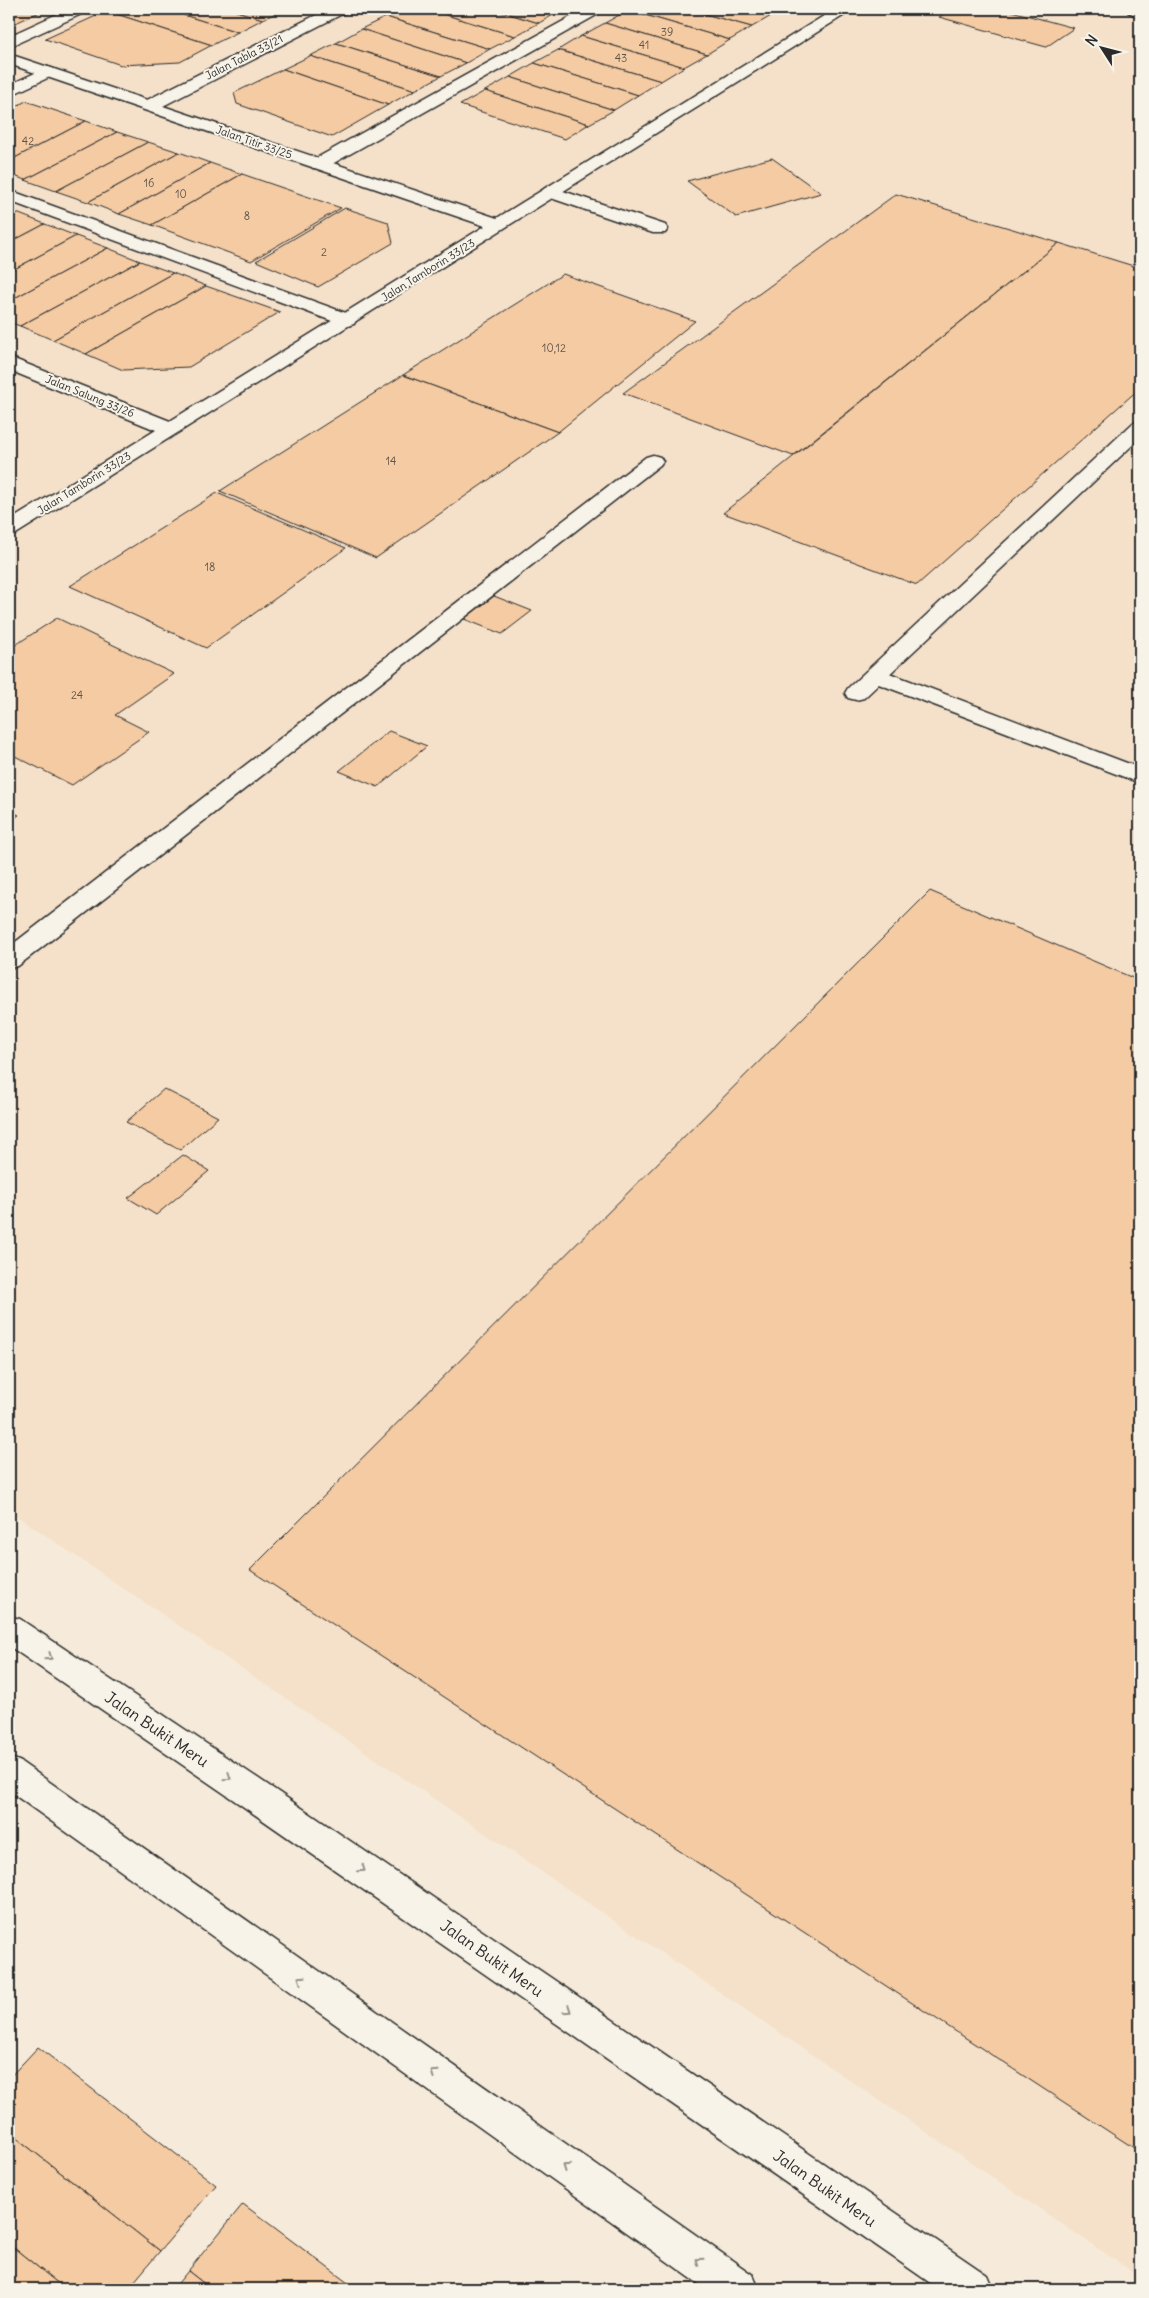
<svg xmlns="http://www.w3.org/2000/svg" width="1149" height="2298" font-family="Delius,sans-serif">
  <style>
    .built { fill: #f5e1ca }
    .building { fill: #f4cba3; stroke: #2b2b2b }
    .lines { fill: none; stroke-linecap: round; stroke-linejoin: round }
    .lane-casing { stroke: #2b2b2b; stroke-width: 3 }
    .street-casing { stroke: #2b2b2b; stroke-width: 3 }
    .secondary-casing { stroke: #2b2b2b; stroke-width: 3 }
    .lane { fill: #f7f3e8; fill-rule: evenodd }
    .street { fill: #f7f3e8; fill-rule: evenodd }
    .secondary { fill: #f7f3e8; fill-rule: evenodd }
    .oneway { stroke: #918f8a }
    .labels { text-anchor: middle; stroke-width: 4; stroke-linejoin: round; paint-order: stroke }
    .number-label { font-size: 11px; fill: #5d5349 }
    .far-street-label { font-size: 11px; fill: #2b2b2b; stroke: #f7f3e8 }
    .near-street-label { font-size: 16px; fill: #2b2b2b; stroke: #f7f3e8 }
  </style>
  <rect width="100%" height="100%" fill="#f6ebda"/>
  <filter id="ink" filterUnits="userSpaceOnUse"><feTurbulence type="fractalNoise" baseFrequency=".02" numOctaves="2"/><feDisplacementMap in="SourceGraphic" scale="10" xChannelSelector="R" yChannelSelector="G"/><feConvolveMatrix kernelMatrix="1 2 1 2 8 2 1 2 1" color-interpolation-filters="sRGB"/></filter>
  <g filter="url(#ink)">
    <polygon class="built" points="9,9 1140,9 1140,2277 9,1511"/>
    <g class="building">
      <polygon points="9,9 46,9 9,26"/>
      <polygon points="111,9 165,9 238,32 212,45 107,11"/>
      <polygon points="165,9 230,9 263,19 238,32"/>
      <polygon points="230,9 285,9 263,19"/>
      <polygon points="402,9 427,9 515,36 490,49 386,17"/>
      <polygon points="427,9 493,9 539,23 515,36"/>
      <polygon points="493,9 558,9 562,10 539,23"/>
      <polygon points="631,9 687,9 752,27 730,40 628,10"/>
      <polygon points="687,9 753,9 773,15 752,27"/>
      <polygon points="753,9 783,9 773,15"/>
      <polygon points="952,9 1004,9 1074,28 1046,47 939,17"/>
      <polygon points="628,10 730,40 707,54 605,23"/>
      <polygon points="107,11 212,45 180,62 121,65 45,39"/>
      <polygon points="386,17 490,49 466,63 361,29"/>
      <polygon points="605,23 707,54 684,67 581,36"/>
      <polygon points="361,29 466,63 441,76 336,43"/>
      <polygon points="581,36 684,67 661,81 558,50"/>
      <polygon points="336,43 441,76 415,90 310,56"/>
      <polygon points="558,50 661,81 638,95 534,63"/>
      <polygon points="310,56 415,90 388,105 283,69"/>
      <polygon points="534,63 638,95 614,110 510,77"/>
      <polygon points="283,69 388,105 332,137 237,104 234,93"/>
      <polygon points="510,77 614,110 589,124 485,91"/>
      <polygon points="485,91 589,124 565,139 460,105"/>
      <polygon points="26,101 86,121 9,161 9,110"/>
      <polygon points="86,121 117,132 25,180 9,174 9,161"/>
      <polygon points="117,132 148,142 56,191 25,180"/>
      <polygon points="148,142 179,152 88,202 56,191"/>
      <polygon points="179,152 210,163 119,214 88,202"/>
      <polygon points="772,158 821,193 736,217 687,181"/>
      <polygon points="210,163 242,174 152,225 119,214"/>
      <polygon points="242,174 341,208 251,261 152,225"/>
      <polygon points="896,194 1059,243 793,456 623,393"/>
      <polygon points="345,208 388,222 393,243 318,287 256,261"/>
      <polygon points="14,212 45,224 9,243 9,215"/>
      <polygon points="45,224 76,236 9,272 9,243"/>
      <polygon points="76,236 108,248 9,301 9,272"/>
      <polygon points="1059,243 1140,268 1140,388 917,585 723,513"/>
      <polygon points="108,248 140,261 20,326 9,322 9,301"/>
      <polygon points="140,261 173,273 53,340 20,326"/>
      <polygon points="173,273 206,286 86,354 53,340"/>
      <polygon points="563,274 695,321 558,432 403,375"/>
      <polygon points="206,286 280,312 189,367 123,370 86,354"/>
      <polygon points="403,375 558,432 376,558 220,491"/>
      <polygon points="217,493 346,548 206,648 70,586"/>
      <polygon points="494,596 532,611 502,634 464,619"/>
      <polygon points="57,618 174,674 115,715 149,732 72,785 9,753 9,649"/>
      <polygon points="389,731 427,746 378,787 339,771"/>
      <polygon points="9,810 19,815 9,822"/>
      <polygon points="930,891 1140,981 1140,2152 250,1570"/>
      <polygon points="164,1089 218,1117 180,1150 126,1122"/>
      <polygon points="183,1155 209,1171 156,1215 128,1198"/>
      <polygon points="38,2047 216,2185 160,2251 9,2132 9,2078"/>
      <polygon points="9,2132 160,2251 128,2289 65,2289 9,2244"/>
      <polygon points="243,2204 356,2289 211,2289 188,2271"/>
      <polygon points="9,2244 65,2289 9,2289"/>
      <polygon points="188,2271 211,2289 173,2289"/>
    </g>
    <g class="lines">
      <defs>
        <g id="lane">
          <polygon points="68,9 88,9 86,12 9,47 9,36"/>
          <polygon points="585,9 604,9 602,12 325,168 313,168 310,164 313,160"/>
          <polygon points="48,67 54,69 56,72 54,75 9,96 9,85"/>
          <polygon points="551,187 665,225 668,229 665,233 653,233 545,196 542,192 545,188"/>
          <polygon points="9,190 354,316 356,320 354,324 347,326 340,324 9,201"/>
          <polygon points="653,455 660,457 663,461 660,465 18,966 9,968 9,947 646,457"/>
          <polygon points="876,668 1140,768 1140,783 868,680 865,675 868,670"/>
        </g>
        <g id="street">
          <polygon points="328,9 348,9 346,12 163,106 497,218 835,9 854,9 16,534 9,536 9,521 156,430 9,370 9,357 170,421 485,226 9,64 9,54 147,100"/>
          <polygon points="1126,9 1140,9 1140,17 1128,12"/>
          <polygon points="1140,421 1140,438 864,698 856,700 848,698 845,693 848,688 1133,423"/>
        </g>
        <g id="secondary">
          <polygon points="9,1616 20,1619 265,1783 987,2275 993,2289 939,2289 241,1805 9,1646"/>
          <polygon points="9,1757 21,1762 753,2275 759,2289 706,2289 9,1791"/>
        </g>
      </defs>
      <use href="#lane" class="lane-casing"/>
      <use href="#street" class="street-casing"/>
      <use href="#secondary" class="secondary-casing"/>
      <use href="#lane" class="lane"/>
      <use href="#street" class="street"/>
      <use href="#secondary" class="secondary"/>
    </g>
    <defs><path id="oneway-chevron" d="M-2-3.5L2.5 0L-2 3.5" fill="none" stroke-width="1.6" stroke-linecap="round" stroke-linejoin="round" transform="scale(1.25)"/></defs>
    <g class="oneway">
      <use href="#oneway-chevron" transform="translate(49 1657) rotate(34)"/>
      <use href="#oneway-chevron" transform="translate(228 1777) rotate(34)"/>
      <use href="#oneway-chevron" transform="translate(362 1869) rotate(35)"/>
      <use href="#oneway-chevron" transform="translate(301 1979) rotate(-145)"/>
      <use href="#oneway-chevron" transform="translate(568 2010) rotate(35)"/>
      <use href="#oneway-chevron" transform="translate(434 2073) rotate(-145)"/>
      <use href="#oneway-chevron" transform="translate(566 2167) rotate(-145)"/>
      <use href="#oneway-chevron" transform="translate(699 2261) rotate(-145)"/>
    </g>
  </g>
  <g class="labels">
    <g class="number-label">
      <text x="667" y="36">39</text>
      <text x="644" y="49">41</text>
      <text x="621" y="62">43</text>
      <text x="28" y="145">42</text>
      <text x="149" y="187">16</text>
      <text x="181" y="198">10</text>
      <text x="247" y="220">8</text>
      <text x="324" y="256">2</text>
      <text x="554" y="352">10,12</text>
      <text x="391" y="465">14</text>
      <text x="210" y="571">18</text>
      <text x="77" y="699">24</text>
    </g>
    <g class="far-street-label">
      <text transform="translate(244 57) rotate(-27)" y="4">Jalan Tabla 33/21</text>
      <text transform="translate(254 142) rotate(19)" y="4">Jalan Titir 33/25</text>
      <text transform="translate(428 270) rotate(-32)" y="4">Jalan Tamborin 33/23</text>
      <text transform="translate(90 396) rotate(22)" y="4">Jalan Salung 33/26</text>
      <text transform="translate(84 483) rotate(-32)" y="4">Jalan Tamborin 33/23</text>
    </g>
    <g class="near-street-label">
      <text transform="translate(157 1729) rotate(34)" y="6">Jalan Bukit Meru</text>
      <text transform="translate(492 1958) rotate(35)" y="6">Jalan Bukit Meru</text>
      <text transform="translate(825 2188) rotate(35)" y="6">Jalan Bukit Meru</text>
    </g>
  </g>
  <rect width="1149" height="2298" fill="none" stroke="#f7f3e8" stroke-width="30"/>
  <rect x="15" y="15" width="1119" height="2268" fill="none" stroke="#2b2b2b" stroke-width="2" filter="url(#ink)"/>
  <g transform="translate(1102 48) rotate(306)" stroke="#f7f3e8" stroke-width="4" paint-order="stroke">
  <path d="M0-4L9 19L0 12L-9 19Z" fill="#2b2b2b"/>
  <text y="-8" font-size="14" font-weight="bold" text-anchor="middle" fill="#2b2b2b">N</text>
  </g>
</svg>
